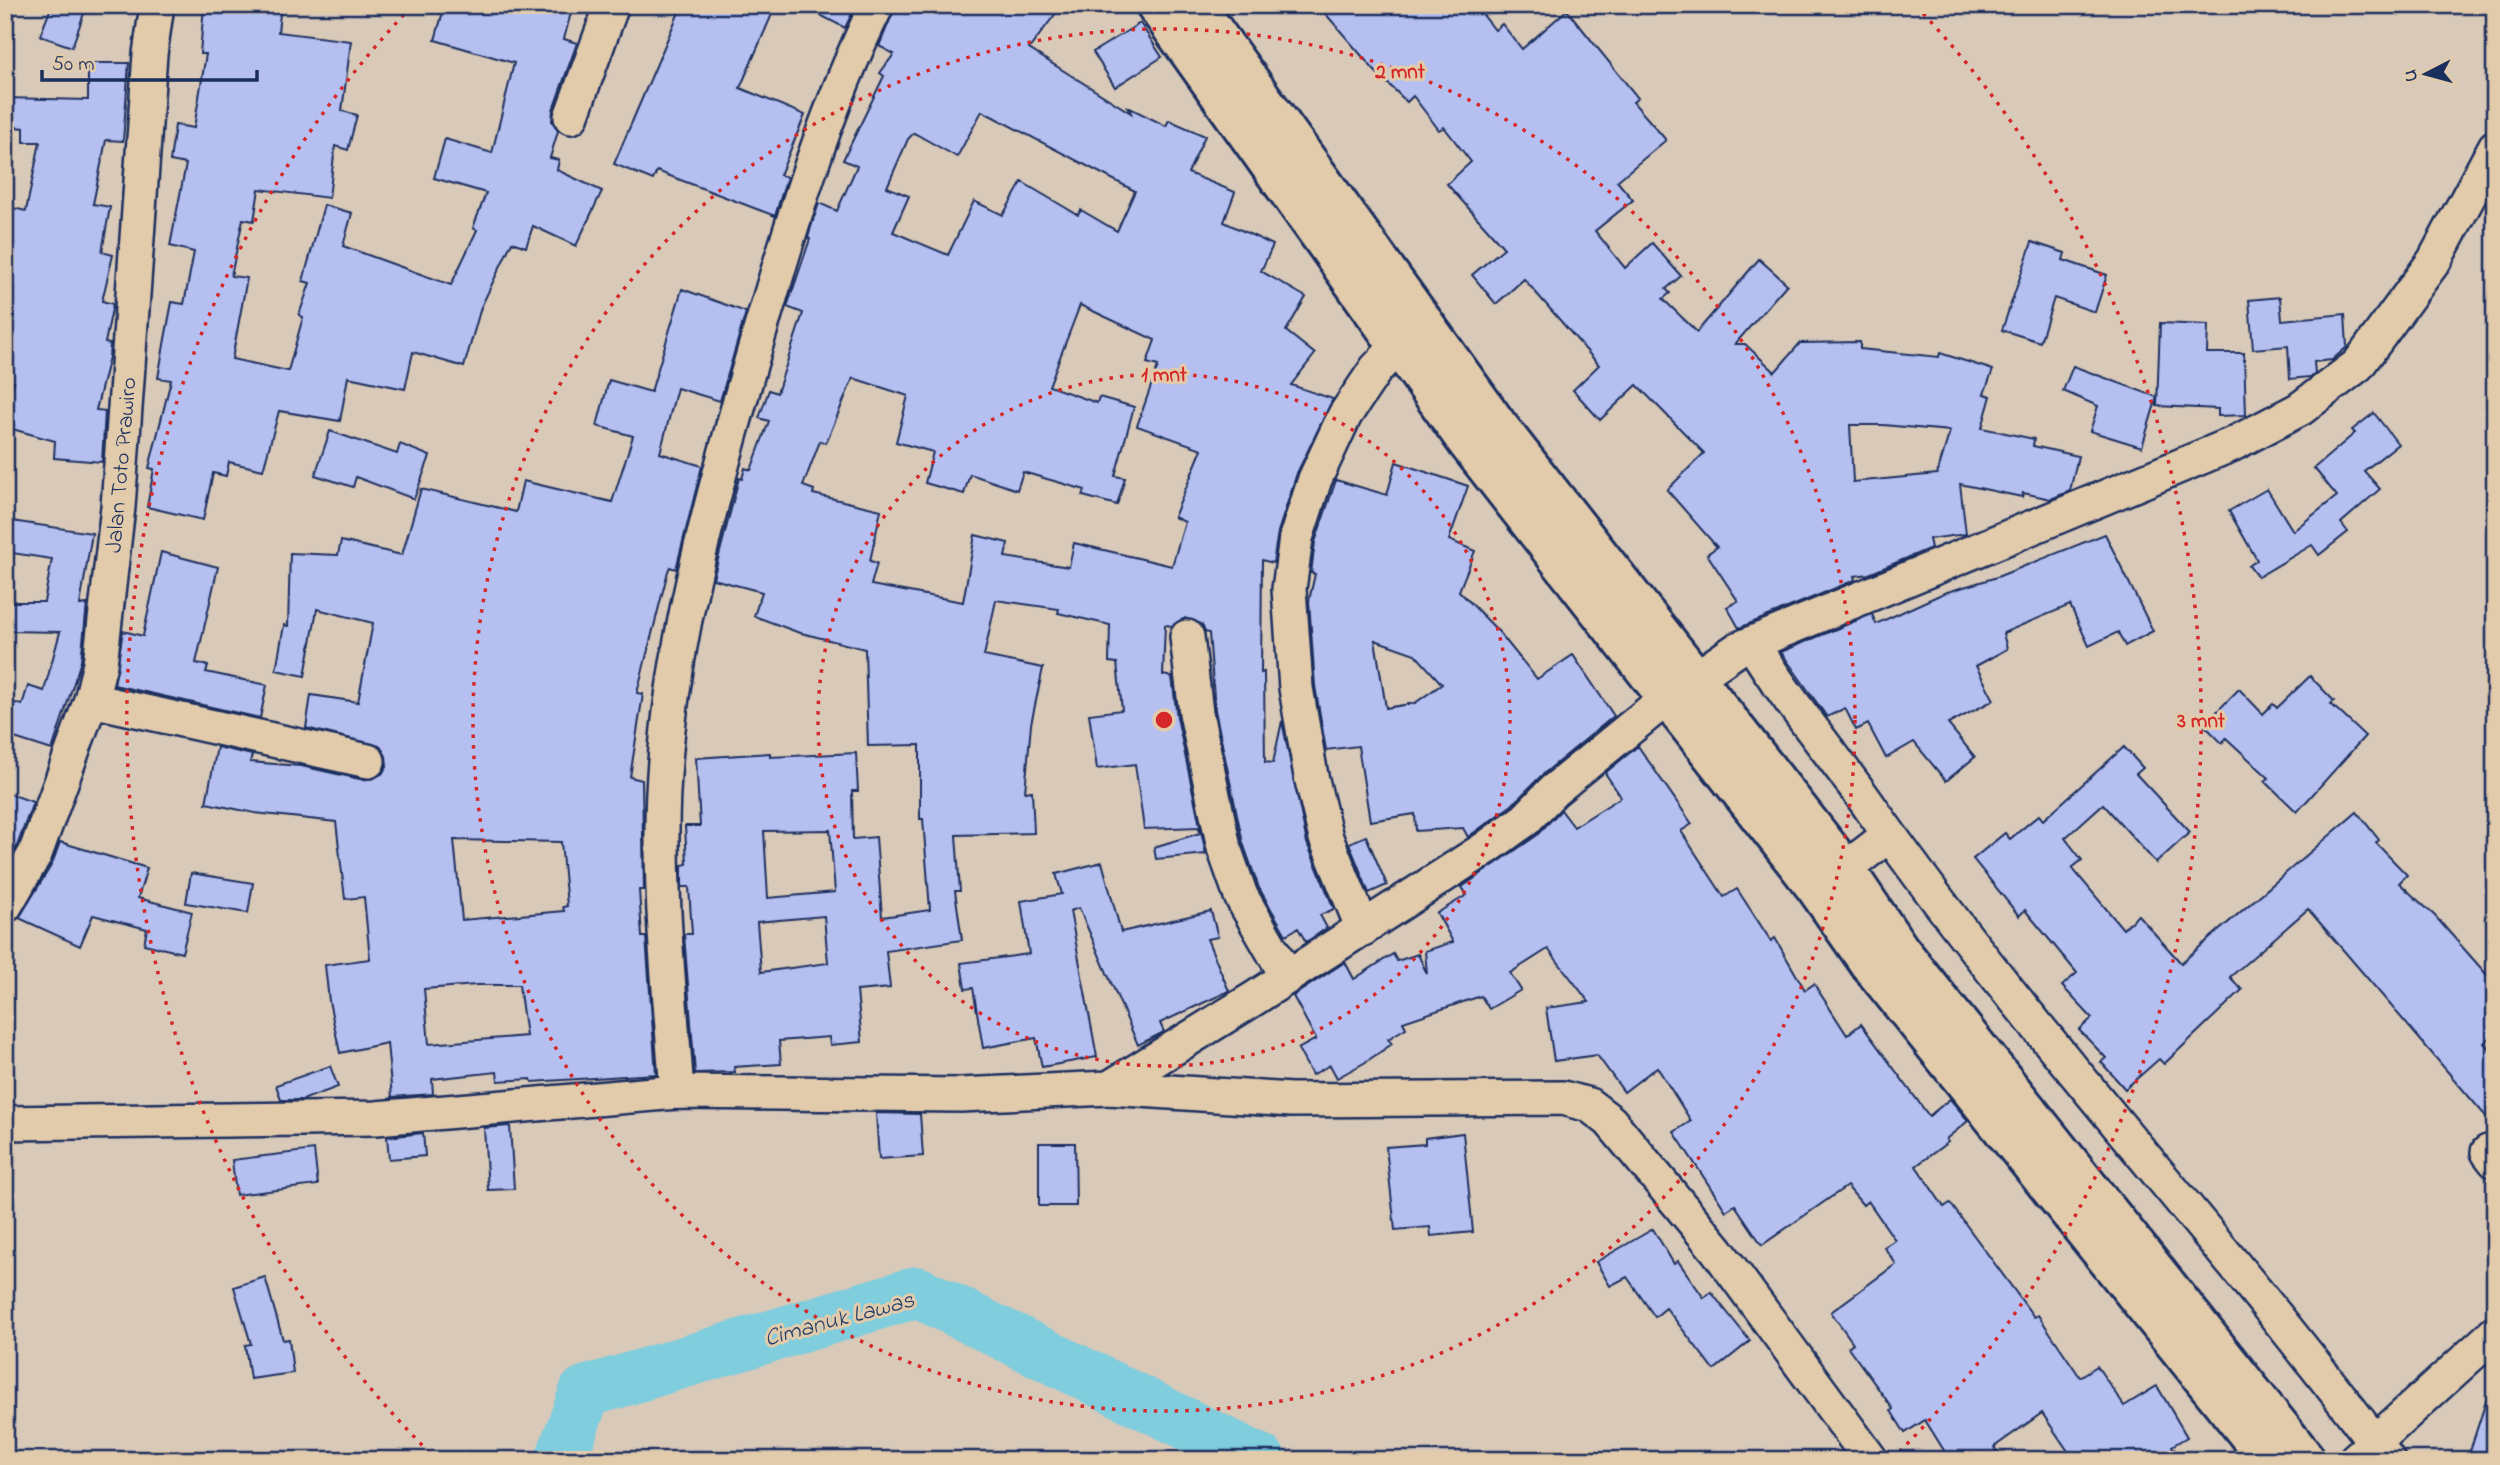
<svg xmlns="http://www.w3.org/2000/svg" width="2500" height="1465" font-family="'Indie Flower',sans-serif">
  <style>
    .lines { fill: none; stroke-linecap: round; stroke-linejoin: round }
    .river { stroke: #7fcddd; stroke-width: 52 }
    .building { fill: #b5c0f1; stroke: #1b2f5e; stroke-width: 2; fill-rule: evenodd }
    .street-casing { stroke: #1b2f5e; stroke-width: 38 }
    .secondary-casing { stroke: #1b2f5e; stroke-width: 44 }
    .street { stroke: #e2cbab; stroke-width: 33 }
    .secondary { stroke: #e2cbab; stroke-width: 38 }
    .ring { fill: none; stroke: #d62828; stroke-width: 3.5; stroke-dasharray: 3.5 7 }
    .labels { text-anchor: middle; stroke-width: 6; stroke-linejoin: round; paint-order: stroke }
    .street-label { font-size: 23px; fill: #1b2f5e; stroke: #e2cbab }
    .water-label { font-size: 24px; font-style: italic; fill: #253f6b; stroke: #e2cbab }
    .centre { fill: #d62828; stroke: #e2cbab; stroke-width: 3.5 }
    .ring-label { font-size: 21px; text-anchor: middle; font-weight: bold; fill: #d62828; stroke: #e2cbab; stroke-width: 6; stroke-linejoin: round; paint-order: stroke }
  </style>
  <rect width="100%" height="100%" fill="#d9c9b9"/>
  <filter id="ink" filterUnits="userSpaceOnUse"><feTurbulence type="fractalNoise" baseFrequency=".0143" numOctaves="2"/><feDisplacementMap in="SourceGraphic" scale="14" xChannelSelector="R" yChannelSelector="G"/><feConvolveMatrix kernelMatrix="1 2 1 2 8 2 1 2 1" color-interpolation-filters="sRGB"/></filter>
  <g filter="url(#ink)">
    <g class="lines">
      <polyline class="river" points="561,1460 585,1392 917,1292 1260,1460"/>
    </g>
    <g class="building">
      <polygon points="52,5 87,5 72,47 40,36"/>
      <polygon points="204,5 281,5 278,32 351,41 342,111 357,115 348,150 335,146 329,198 259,189 254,221 243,219 231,276 247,278 232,359 288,371 303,317 299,315 310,283 303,281 324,205 352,213 343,246 451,285 477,230 473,228 486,193 434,178 445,139 492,153 514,63 435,40 445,5 573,5 564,39 577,43 553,110 552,121 558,131 550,158 559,160 557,170 602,191 576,246 533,226 526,247 512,242 481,307 464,367 413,352 405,389 348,377 340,421 279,411 263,470 229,462 226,476 213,473 203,520 147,507 154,469 149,468 171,380 158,378 165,339 172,302 184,304 194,252 170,246 186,164 170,161 175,125 194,128 206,54 200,54"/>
      <polygon points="682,5 776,5 740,88 805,115 780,175 787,177 775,216 657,171 653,180 614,164"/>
      <polygon points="801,5 856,5 845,28"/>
      <path d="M 896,5 L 1062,5 L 1029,49 L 1131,113 L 1128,107 L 1166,126 L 1169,120 L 1205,136 L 1188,173 L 1235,192 L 1224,222 L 1273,245 L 1261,271 L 1306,297 L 1286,331 L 1315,354 L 1291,385 L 1333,399 L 1297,473 L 1278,532 L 1273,563 L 1262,560 L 1261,673 L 1264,672 L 1265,762 L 1273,763 L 1282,721 L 1307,843 L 1334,909 L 1320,915 L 1327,928 L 1306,942 L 1298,928 L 1286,935 L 1259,888 L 1243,843 L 1215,710 L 1209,633 L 1205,632 L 1202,625 L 1185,618 L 1172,626 L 1165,625 L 1163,675 L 1172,677 L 1177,717 L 1206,854 L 1156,859 L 1154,847 L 1200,833 L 1199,827 L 1144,829 L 1135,764 L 1097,769 L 1089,714 L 1122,710 L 1117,663 L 1109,662 L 1110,625 L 1058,613 L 1059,609 L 996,600 L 984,656 L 1043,668 L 1031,724 L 1025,792 L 1032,791 L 1034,833 L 956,835 L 960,891 L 955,891 L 962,940 L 886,951 L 890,988 L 857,991 L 862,1042 L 830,1045 L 829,1037 L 779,1041 L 781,1064 L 734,1067 L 735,1072 L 695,1073 L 684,934 L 692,934 L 689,887 L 682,887 L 682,865 L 687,864 L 685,826 L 700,826 L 696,758 L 770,753 L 770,757 L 856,753 L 858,791 L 852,791 L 853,839 L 876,837 L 882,917 L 930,910 L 923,819 L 920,819 L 920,745 L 868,746 L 865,649 L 797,632 L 754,616 L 762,592 L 713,579 L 739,478 L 742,479 L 745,468 L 751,470 L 769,421 L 759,418 L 769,390 L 777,393 L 803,313 L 787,307 L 810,239 L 808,238 L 811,227 L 819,203 L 837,211 L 857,166 L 843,160 L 884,76 L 880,73 L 894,54 L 879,46 ZM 982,111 L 1135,191 L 1117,231 L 1081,210 L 1078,215 L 1022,182 L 1003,215 L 974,201 L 948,255 L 893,232 L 909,196 L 887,187 L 908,139 L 914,133 L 957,157 ZM 1080,305 L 1155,340 L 1147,363 L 1158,366 L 1137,426 L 1202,449 L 1174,517 L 1185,522 L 1172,566 L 1074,543 L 1069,567 L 1005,557 L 1008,543 L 975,535 L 963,602 L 871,585 L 877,563 L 870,561 L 881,510 L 813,494 L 814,490 L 803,486 L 820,441 L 826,443 L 853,378 L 908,396 L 896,442 L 933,452 L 925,483 L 964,494 L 970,474 L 1017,490 L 1023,472 L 1085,490 L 1083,496 L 1117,505 L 1125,478 L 1115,476 L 1134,407 L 1099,397 L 1097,403 L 1049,386 ZM 830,830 L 835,892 L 768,898 L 764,831 ZM 824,916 L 828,963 L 761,972 L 757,922 Z"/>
      <path d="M 1318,5 L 1475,5 L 1495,30 L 1502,24 L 1522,49 L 1567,10 L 1638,98 L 1633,102 L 1666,140 L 1617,181 L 1633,200 L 1595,231 L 1625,268 L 1652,243 L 1681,276 L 1666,289 L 1670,293 L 1663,299 L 1697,332 L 1759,259 L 1787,284 L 1735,344 L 1745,344 L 1775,372 L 1800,343 L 1860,342 L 1860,349 L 1939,357 L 1940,353 L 1993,370 L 1984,394 L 1991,396 L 1982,428 L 2034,439 L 2033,446 L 2078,456 L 2070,491 L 2051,499 L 2023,493 L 2022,497 L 1960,484 L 1966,534 L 1929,539 L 1931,548 L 1869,574 L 1854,576 L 1855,580 L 1739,628 L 1727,607 L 1738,601 L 1707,554 L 1717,547 L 1667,490 L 1704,453 L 1637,385 L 1600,420 L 1573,390 L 1599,365 L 1524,279 L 1496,304 L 1472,275 L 1504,248 L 1447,184 L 1471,162 L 1444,127 L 1439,130 L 1413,96 L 1407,102 L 1374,70 ZM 1850,425 L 1883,425 L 1950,431 L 1937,474 L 1853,482 Z"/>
      <polygon points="1140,23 1162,57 1115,87 1093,52"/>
      <polygon points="88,63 129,63 123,141 106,140 93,204 110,207 102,252 113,255 102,301 113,304 105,343 110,344 109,357 96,410 105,411 102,462 54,458 55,441 5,427 5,413 14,382 5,380 5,206 26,211 40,142 24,142 24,128 5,126 5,98 88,100"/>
      <polygon points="2032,242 2065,253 2063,260 2107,275 2095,312 2054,298 2040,342 2002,330"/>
      <path d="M 682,289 L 746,312 L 720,401 L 677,388 L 660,453 L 702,466 L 676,569 L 670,567 L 668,571 L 637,693 L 643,694 L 630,777 L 642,780 L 644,890 L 639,890 L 642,937 L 646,937 L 656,1074 L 532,1082 L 531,1079 L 498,1081 L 497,1072 L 432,1079 L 433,1094 L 392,1097 L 387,1043 L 340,1053 L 329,1001 L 325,965 L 370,959 L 364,897 L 345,899 L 336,822 L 255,813 L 206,803 L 217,747 L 252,755 L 250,762 L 301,766 L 364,780 L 382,774 L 387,766 L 386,756 L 380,746 L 306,728 L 311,695 L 358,702 L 373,623 L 317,609 L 305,676 L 276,670 L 284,625 L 288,626 L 290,553 L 338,555 L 341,541 L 402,555 L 421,489 L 516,512 L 523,481 L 612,502 L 633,436 L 597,426 L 609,380 L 651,392 ZM 454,840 L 561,842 L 567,906 L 563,907 L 564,911 L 462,920 ZM 477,985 L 519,985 L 526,1036 L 429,1044 L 424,989 Z"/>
      <polygon points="2280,297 2282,320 2345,314 2347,347 2332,360 2314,362 2315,374 2310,377 2290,379 2288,346 2253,349 2249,300"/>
      <polygon points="2160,323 2208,325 2207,353 2244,353 2246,415 2218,416 2218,409 2157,406"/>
      <polygon points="2073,366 2157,397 2142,447 2090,431 2098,406 2063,391"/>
      <polygon points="2374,413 2398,444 2364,471 2380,489 2341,523 2348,532 2319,555 2312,545 2258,577 2249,566 2257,560 2229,511 2267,489 2293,531 2337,496 2314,468 2355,433 2352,430"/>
      <polygon points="330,431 397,454 400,444 430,456 414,499 356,477 353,487 315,475"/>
      <path d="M 1396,462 L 1468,486 L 1449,540 L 1475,551 L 1459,591 L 1499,632 L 1537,679 L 1573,655 L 1614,716 L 1541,776 L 1512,805 L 1468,837 L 1463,828 L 1416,831 L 1415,814 L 1370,821 L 1358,746 L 1326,750 L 1315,686 L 1309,601 L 1315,574 L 1311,573 L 1315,542 L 1336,480 L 1387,495 ZM 1375,640 L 1415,654 L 1442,684 L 1415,703 L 1386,708 Z"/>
      <polygon points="5,520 92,533 80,605 87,604 81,661 52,750 5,735 5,700 22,705 28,686 44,691 60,632 5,631 5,602 44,602 52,559 5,552"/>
      <polygon points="2105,534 2153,631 2125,646 2118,632 2089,646 2070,605 2003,633 2007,649 1976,666 1994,700 1948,724 1975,757 1946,781 1914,742 1886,758 1868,724 1856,730 1845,708 1827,717 1781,652 1872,614 1876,624 1944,593 1997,577"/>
      <polygon points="161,552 218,567 196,663 208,666 206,672 267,685 260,718 114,685 123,631 143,636"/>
      <polygon points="2310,676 2334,701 2331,704 2365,736 2297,812 2265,781 2269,778 2226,738 2222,743 2204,725 2239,689 2263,714 2273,704 2277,708"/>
      <polygon points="1638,746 1692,824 1681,831 1724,897 1737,889 1771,941 1775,938 1805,990 1814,984 1847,1035 1861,1024 1929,1116 1950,1099 1966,1118 1968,1121 1946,1139 1948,1142 1916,1166 1944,1207 1950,1203 2034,1317 2038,1315 2080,1377 2097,1366 2124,1406 2157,1386 2187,1437 2172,1446 2181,1460 2074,1460 2042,1413 1994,1447 1997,1451 1983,1460 1950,1460 1925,1420 1905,1433 1891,1411 1893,1409 1848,1347 1853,1343 1831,1312 1896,1264 1884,1247 1895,1240 1868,1201 1863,1205 1847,1186 1762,1245 1735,1205 1726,1211 1674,1132 1691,1121 1657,1067 1624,1092 1597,1055 1554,1061 1546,1008 1589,1002 1548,949 1510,973 1521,990 1489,1009 1481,996 1403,1022 1406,1028 1388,1039 1392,1044 1364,1063 1337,1078 1330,1065 1312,1075 1298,1049 1316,1039 1293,996 1345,962 1354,979 1393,954 1397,961 1418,954 1427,974 1425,951 1453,942 1437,913 1467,895 1462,887 1536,836 1561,810 1574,827 1621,797 1605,773"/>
      <polygon points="2124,747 2143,768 2136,774 2190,832 2156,863 2103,804 2065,838 2082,860 2072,868 2123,929 2138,915 2181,963 2357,812 2379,840 2376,843 2407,875 2399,883 2435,916 2495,984 2495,1033 2484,1043 2495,1055 2495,1127 2308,909 2230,977 2242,990 2164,1064 2159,1059 2125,1089 2101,1062 2106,1058 2079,1030 2092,1018 2062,986 2077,973 2025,910 2019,916 1973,859 2005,833 2010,839 2039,815 2043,820"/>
      <polygon points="5,792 33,802 17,846 5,867"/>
      <polygon points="1366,836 1387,885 1369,893 1349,843"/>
      <polygon points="60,842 147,868 138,898 192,912 182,953 144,944 147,929 93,915 80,946 19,918 52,864"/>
      <polygon points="1102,862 1121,932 1211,911 1218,937 1207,939 1229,991 1160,1023 1164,1032 1138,1045 1079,908 1070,911 1097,1057 1042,1067 1036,1038 983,1048 973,988 965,989 961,963 1029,954 1021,901 1062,894 1056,874"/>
      <polygon points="191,873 253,883 248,913 186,903"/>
      <polygon points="330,1066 338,1087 302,1100 281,1100 276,1085"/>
      <polygon points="876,1113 920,1114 923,1156 879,1159"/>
      <polygon points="510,1126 514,1189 488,1190 484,1128"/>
      <polygon points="423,1133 425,1156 389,1159 387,1137"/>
      <polygon points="1463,1133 1473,1232 1431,1236 1430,1227 1395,1230 1386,1147 1425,1144 1425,1138"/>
      <polygon points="1039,1143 1075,1143 1076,1206 1039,1206"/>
      <polygon points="314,1150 318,1185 236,1195 232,1160"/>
      <polygon points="1653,1229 1674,1264 1678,1261 1704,1298 1711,1292 1750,1341 1714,1370 1666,1308 1655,1317 1627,1277 1610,1286 1596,1262"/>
      <polygon points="265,1277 283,1340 289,1339 293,1373 250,1379 245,1345 251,1344 234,1287"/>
      <polygon points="2490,1389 2495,1390 2495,1460 2467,1460"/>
    </g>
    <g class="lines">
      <defs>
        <g id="street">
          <polyline points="571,117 612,5"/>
          <polyline points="1187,637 1196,713 1224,848 1241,896 1287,976"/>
          <path d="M 1752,643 C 1788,702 1833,754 1872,810 C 2031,1036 2223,1238 2388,1460"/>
          <polyline points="91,700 368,761"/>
          <polyline points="1845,869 1889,835"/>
          <polyline points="5,906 35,854 91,700 100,664 118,507 150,54 157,5"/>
          <polyline points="1363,929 1326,838 1311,776 1296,688 1289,589 1296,538 1315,479 1345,415 1376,369 1416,327"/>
          <polyline points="1109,1088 1291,1100 1563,1098 1589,1105 1610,1121 1717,1250 1871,1460"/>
          <path d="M 677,1092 C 671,1008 662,923 662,839 C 661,673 708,513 753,355 C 788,236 822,116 877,5"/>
          <polyline points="5,1123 376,1118 677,1092 960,1095 1109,1088 1255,998 1486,848 1525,820 1553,791 1667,698 1738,649 2233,444 2300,409 2358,365 2434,261 2495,147"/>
          <polyline points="2488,1152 2495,1161"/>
          <polyline points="2355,1460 2495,1333"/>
        </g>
        <g id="secondary">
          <polyline points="1156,5 1467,442 1817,889 1869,963 2269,1460"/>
          <polyline points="1195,5 1498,426 1845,869 1899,949 2306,1460"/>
        </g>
      </defs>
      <use href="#street" class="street-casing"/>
      <use href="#secondary" class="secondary-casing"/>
      <use href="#street" class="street"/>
      <use href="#secondary" class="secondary"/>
    </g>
  </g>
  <g class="ring">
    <circle cx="1164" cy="720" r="346"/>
    <circle cx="1164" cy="720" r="691"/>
    <path d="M437 1460A1037 1037 0 0 1 412 6M1916 6A1037 1037 0 0 1 1891 1460"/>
  </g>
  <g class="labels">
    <g class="street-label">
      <text transform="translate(120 465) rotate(-85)" y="8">Jalan Toto Prawiro</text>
    </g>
    <g class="water-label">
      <text transform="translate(839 1318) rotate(-15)" y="8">Cimanuk Lawas</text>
    </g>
  </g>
  <circle cx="1164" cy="720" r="10" class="centre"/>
  <g class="ring-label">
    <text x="1400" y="78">2 mnt</text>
    <text x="1164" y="381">1 mnt</text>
    <text x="2201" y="727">3 mnt</text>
  </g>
  <rect width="2500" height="1465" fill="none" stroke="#e2cbab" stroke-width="28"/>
  <rect x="14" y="14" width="2472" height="1437" fill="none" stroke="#1b2f5e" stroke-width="2.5" filter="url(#ink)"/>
  <g transform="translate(2426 74) rotate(264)" stroke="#e2cbab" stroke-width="5" paint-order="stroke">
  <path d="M0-5L12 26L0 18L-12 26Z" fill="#1b2f5e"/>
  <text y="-10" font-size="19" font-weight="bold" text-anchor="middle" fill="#1b2f5e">U</text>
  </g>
  <path d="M42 70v10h215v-10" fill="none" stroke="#1b2f5e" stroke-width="3.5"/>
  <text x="52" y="70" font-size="21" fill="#1b2f5e" stroke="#e2cbab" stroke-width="5" paint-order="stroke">50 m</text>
</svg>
